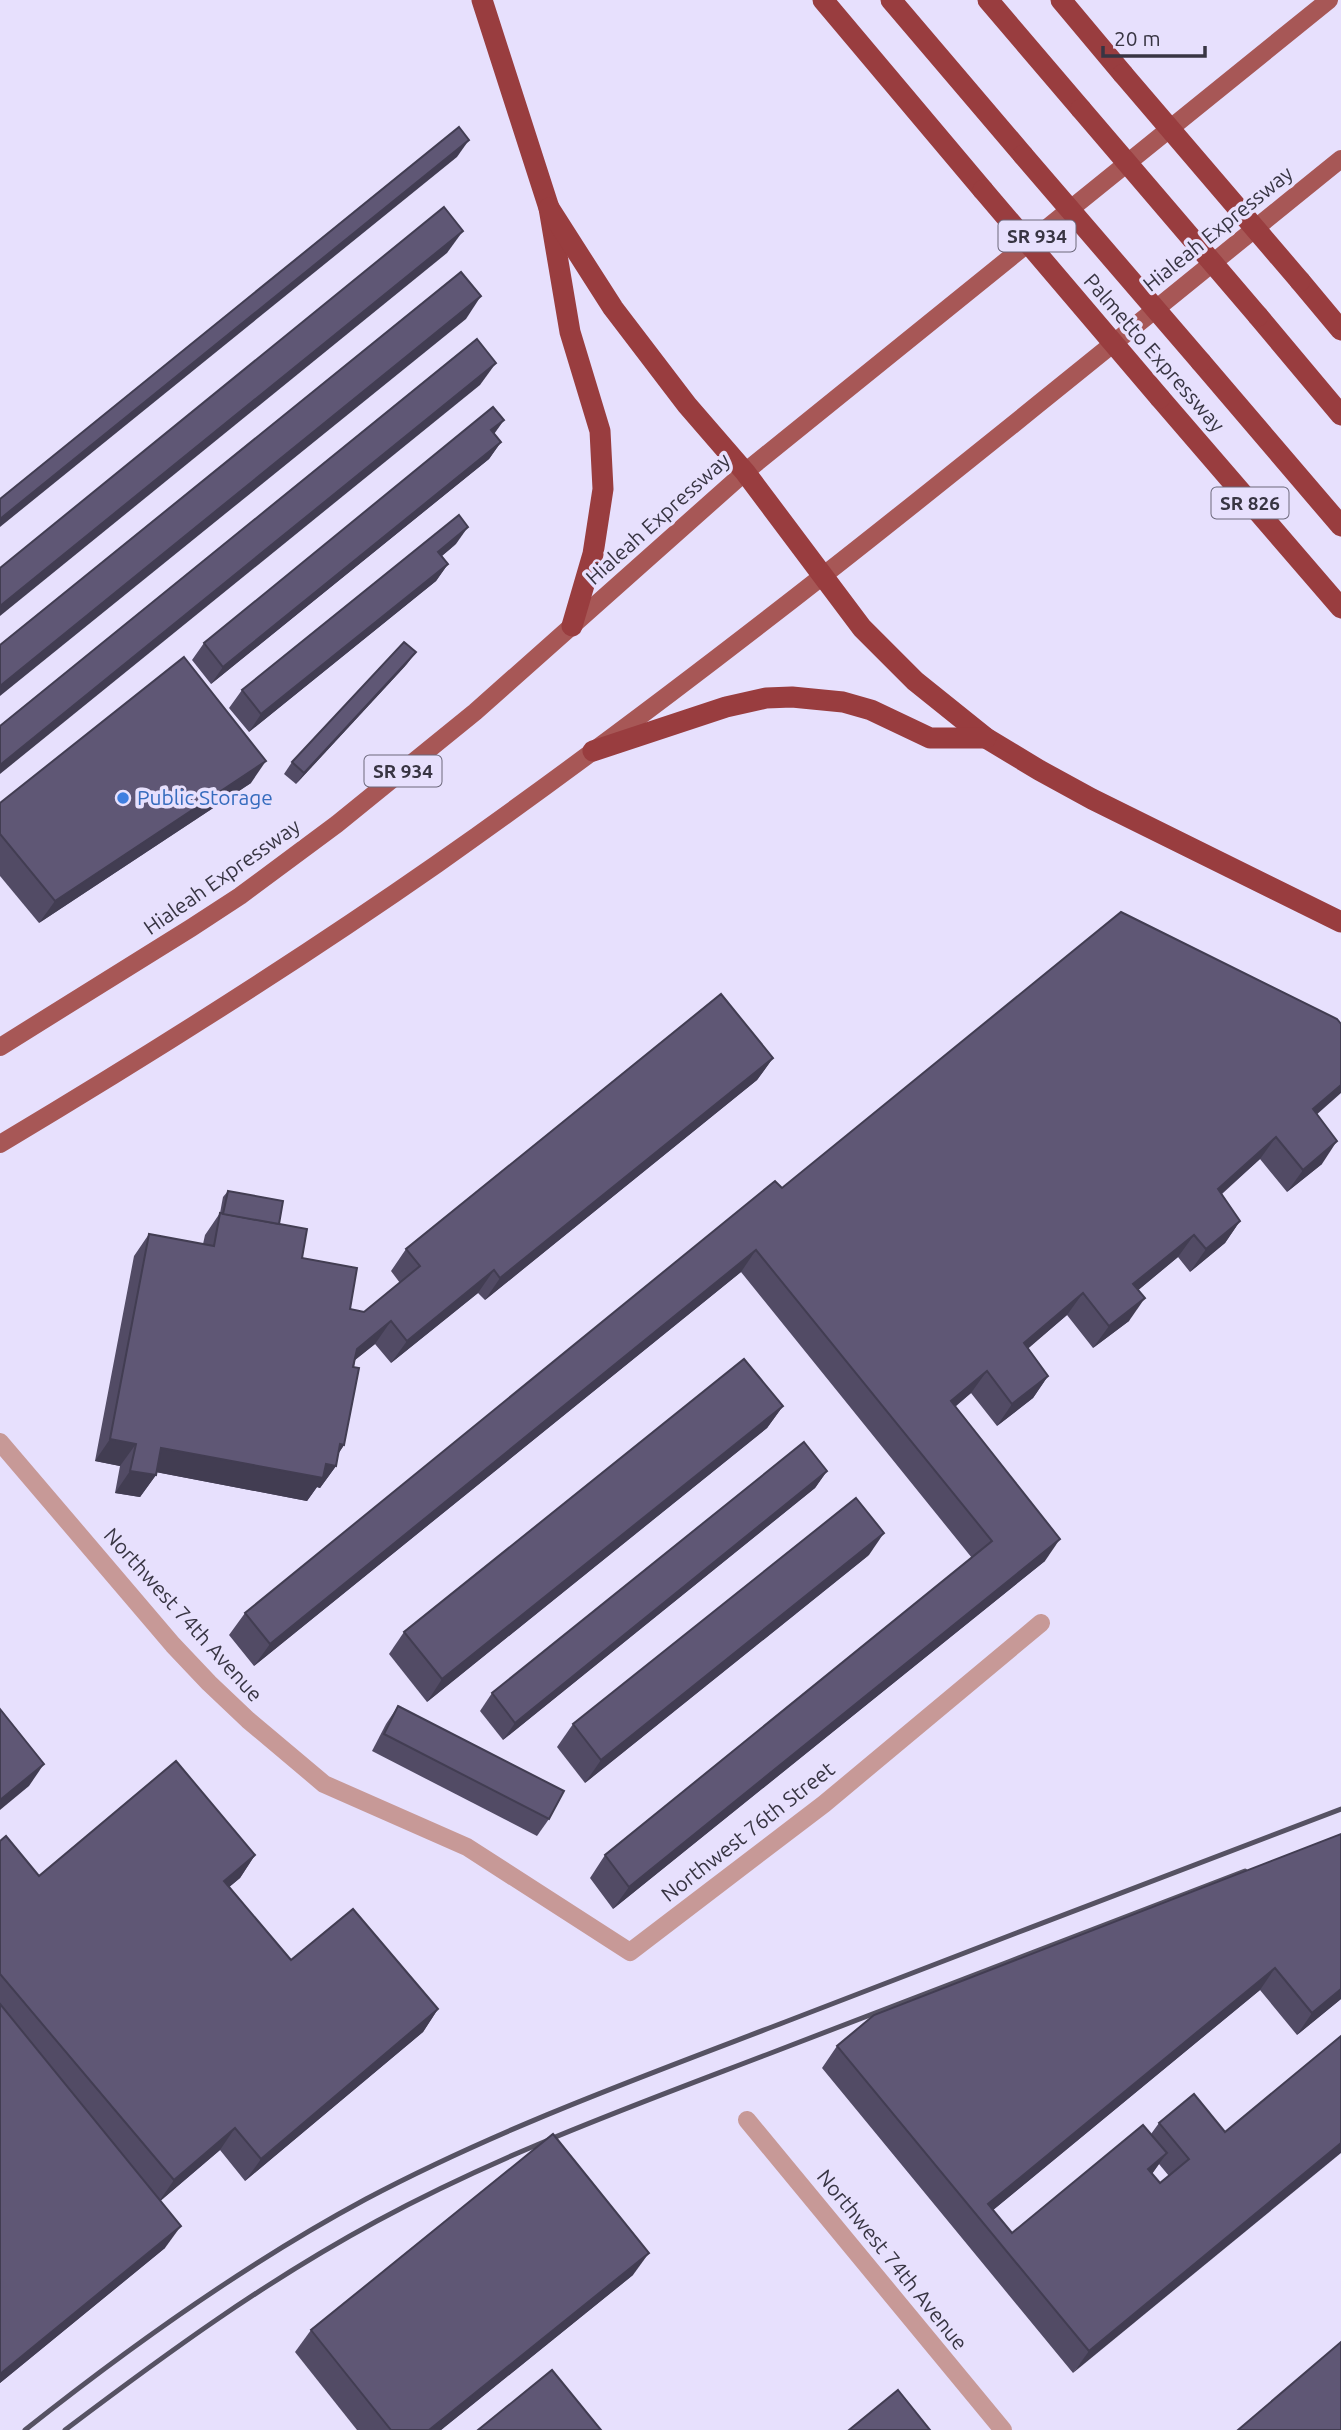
<svg xmlns="http://www.w3.org/2000/svg" width="1341" height="2430" font-family="Ubuntu,sans-serif">
  <style>
    .lines { fill: none; stroke-linecap: round; stroke-linejoin: round }
    .minor { stroke: #c79997; stroke-width: 18 }
    .primary { stroke: #a75756; stroke-width: 18 }
    .motorway { stroke: #993d3f; stroke-width: 21 }
    .rail { stroke: #565263; stroke-width: 5 }
    .motorway-bridge { stroke: #993d3f; stroke-width: 21 }
    .wall { fill: #524b65; fill-rule: evenodd }
    .shaded-wall { fill: #423d52 }
    .building { fill: #5f5775; stroke: #423d52; stroke-width: 2 }
    .shop-dot { fill: #3f7fe0; stroke: #e7e0fd; stroke-width: 2.5 }
    .labels { text-anchor: middle; stroke-width: 7; stroke-linejoin: round; paint-order: stroke }
    .shield { fill: #e7e0fd; stroke: #6c687b; stroke-width: 2 }
    .shield-label { font-size: 19px; font-weight: bold; fill: #383543 }
    .street-label { font-size: 21px; fill: #383543; stroke: #e7e0fd }
    .shop-label { font-size: 21px; fill: #366cbe; stroke: #e7e0fd; text-anchor: start }
  </style>
  <rect width="100%" height="100%" fill="#e7e0fd"/>
  <g class="lines">
    <g class="minor">
      <polyline points="0,1442 173,1645 209,1683 248,1720 324,1784 467,1847 630,1952 824,1804 1041,1623"/>
      <polyline points="747,2120 1003,2430"/>
    </g>
    <g class="primary">
      <polyline points="0,1047 191,928 240,896 337,824 475,712 745,472 1329,0"/>
      <path d="M 0,1144 C 149,1055 295,963 437,864 C 750,644 1044,399 1341,159"/>
    </g>
    <g class="motorway">
      <polyline points="482,0 549,208 570,332 600,431 603,489 593,554 572,626"/>
      <polyline points="823,0 983,190"/>
      <polyline points="891,0 1023,155"/>
      <polyline points="988,0 1081,109"/>
      <polyline points="1061,0 1123,74"/>
      <polyline points="549,208 613,308 687,405 745,472 862,628 915,681 986,738 1039,770 1092,799 1341,922"/>
      <polyline points="1300,281 1341,330"/>
      <polyline points="1258,316 1341,415"/>
      <polyline points="1201,362 1341,526"/>
      <polyline points="1160,398 1341,608"/>
      <polyline points="593,751 726,707 766,698 792,697 843,702 871,710 930,738 986,738"/>
    </g>
    <g class="rail">
      <path d="M 25,2430 C 132,2345 245,2264 366,2199 C 500,2128 644,2076 785,2022 C 970,1951 1156,1879 1341,1809"/>
      <path d="M 65,2430 C 167,2353 264,2282 377,2221 C 502,2153 638,2104 771,2053 C 929,1992 1087,1932 1245,1871"/>
    </g>
    <g class="motorway-bridge">
      <polyline points="1123,74 1300,281"/>
      <polyline points="1081,109 1258,316"/>
      <polyline points="1023,155 1201,362"/>
      <polyline points="983,190 1160,398"/>
    </g>
  </g>
  <g class="wall">
    <polygon points="504,420 494,433 501,442 489,459 211,684 192,660 204,643"/>
    <polygon points="456,544 442,556 448,564 436,581 249,732 229,708 242,690"/>
    <polygon points="407,664 296,784 284,774 292,762"/>
    <polygon points="251,783 39,923 0,876 0,803"/>
    <polygon points="773,1058 757,1080 485,1300 478,1293 391,1363 375,1344 355,1360 344,1445 338,1454 336,1466 320,1488 317,1487 307,1501 156,1472 156,1475 140,1497 115,1493 120,1466 95,1461 134,1256 149,1234 203,1244 205,1235 220,1213 223,1197 228,1191 279,1224 302,1258 350,1309 364,1312 400,1283 391,1271 406,1249"/>
    <polygon points="1317,1114 1322,1164 1287,1192 1260,1159 1222,1194 1240,1221 1225,1243 1190,1272 1178,1257 1138,1290 1129,1321 1093,1348 1067,1315 1028,1348 1048,1376 1033,1398 997,1426 971,1393 955,1407 1045,1561 613,1909 590,1878 605,1855 972,1558 741,1272 254,1666 229,1635 245,1613 782,1188"/>
    <polygon points="783,1406 767,1428 427,1702 389,1654 404,1632"/>
    <polygon points="827,1471 815,1488 503,1740 480,1711 492,1693"/>
    <polygon points="869,1555 585,1783 557,1747 573,1724"/>
    <polygon points="398,1706 549,1819 537,1836 372,1751 386,1724"/>
    <path d="M 1341,1834 L 1341,1999 L 1297,2035 L 1260,1990 L 993,2210 L 1012,2233 L 1151,2134 L 1159,2123 L 1225,2132 L 1341,2036 L 1073,2373 L 822,2068 L 837,2046 ZM 1159,2164 L 1169,2176 L 1160,2183 L 1152,2174 Z"/>
    <polygon points="0,1841 39,1876 255,1855 240,1878 229,1887 291,1960 438,2009 423,2032 245,2181 220,2150 160,2201 165,2248 0,2383"/>
    <polygon points="633,2275 441,2430 357,2430 295,2352 311,2330"/>
  </g>
  <g class="shaded-wall">
    <polygon points="469,140 457,157 0,527 0,519"/>
    <polygon points="463,231 447,253 0,616 0,606"/>
    <polygon points="481,296 466,319 0,696 0,686"/>
    <polygon points="496,363 480,385 0,774 0,765"/>
    <polygon points="504,420 492,437 491,430"/>
    <polygon points="501,442 489,459 211,684 223,667"/>
    <polygon points="468,527 456,544 426,569 438,552"/>
    <polygon points="448,564 436,581 249,732 261,714"/>
    <polygon points="416,652 407,664 296,784 304,773"/>
    <polygon points="266,761 251,783 39,923 55,901"/>
    <polygon points="773,1058 757,1080 485,1300 500,1278"/>
    <polygon points="1341,1085 1341,1093 1297,1132 1313,1109"/>
    <polygon points="1276,1137 1260,1159 1202,1211 1218,1189"/>
    <polygon points="1337,1141 1322,1164 1287,1192 1303,1170"/>
    <polygon points="1240,1221 1225,1243 1190,1272 1206,1249"/>
    <polygon points="1194,1235 1178,1257 1118,1307 1133,1284"/>
    <polygon points="756,1250 741,1272 254,1666 270,1644"/>
    <polygon points="494,1270 478,1293 391,1363 407,1341"/>
    <polygon points="1083,1293 1067,1315 1009,1365 1024,1343"/>
    <polygon points="1145,1298 1129,1321 1093,1348 1109,1326"/>
    <polygon points="391,1321 375,1344 341,1371 357,1349"/>
    <polygon points="987,1371 971,1393 935,1423 951,1401"/>
    <polygon points="1048,1376 1033,1398 997,1426 1012,1404"/>
    <polygon points="783,1406 767,1428 427,1702 442,1679"/>
    <polygon points="110,1439 136,1444 120,1466 95,1461"/>
    <polygon points="340,1444 344,1445 331,1465 336,1466 320,1488 317,1487 307,1501 145,1470 161,1448"/>
    <polygon points="130,1471 156,1475 140,1497 115,1493"/>
    <polygon points="827,1471 815,1488 503,1740 515,1723"/>
    <polygon points="884,1533 869,1555 585,1783 601,1760"/>
    <polygon points="1060,1539 1045,1561 613,1909 629,1887"/>
    <polygon points="44,1764 29,1786 0,1810 0,1800"/>
    <polygon points="255,1855 240,1878 209,1904 224,1881"/>
    <polygon points="1275,1968 1260,1990 981,2220 988,2204"/>
    <polygon points="1341,1989 1341,1999 1297,2035 1312,2013"/>
    <polygon points="438,2009 423,2032 245,2181 261,2159"/>
    <polygon points="235,2128 220,2150 158,2203 174,2180"/>
    <polygon points="1341,2143 1341,2153 1073,2373 1089,2351"/>
    <polygon points="1167,2153 1151,2175 1148,2169"/>
    <polygon points="181,2226 165,2248 0,2383 0,2374"/>
    <polygon points="649,2253 633,2275 441,2430 429,2430"/>
  </g>
  <g class="building">
    <polygon points="459,127 469,140 0,519 0,499"/>
    <polygon points="444,207 463,231 0,606 0,568"/>
    <polygon points="461,272 481,296 0,686 0,645"/>
    <polygon points="477,339 496,363 0,765 0,726"/>
    <polygon points="493,407 504,420 491,430 501,442 223,667 204,643"/>
    <polygon points="459,515 468,527 438,552 448,564 261,714 242,690"/>
    <polygon points="404,642 416,652 304,773 292,762"/>
    <polygon points="184,657 266,761 55,901 0,834 0,803"/>
    <polygon points="1121,912 1337,1019 1341,1024 1341,1085 1313,1109 1337,1141 1303,1170 1276,1137 1218,1189 1240,1221 1206,1249 1194,1235 1133,1284 1145,1298 1109,1326 1083,1293 1024,1343 1048,1376 1012,1404 987,1371 951,1401 1060,1539 629,1887 605,1855 992,1541 756,1250 270,1644 245,1613 775,1181 782,1188"/>
    <polygon points="721,994 773,1058 500,1278 494,1270 407,1341 391,1321 357,1349 353,1367 359,1368 344,1445 340,1444 336,1466 326,1464 323,1478 161,1448 156,1475 130,1471 136,1444 110,1439 149,1234 214,1246 220,1213 307,1229 302,1258 357,1268 350,1309 364,1312 420,1266 406,1249"/>
    <polygon points="228,1191 283,1201 279,1224 223,1214"/>
    <polygon points="744,1359 783,1406 442,1679 404,1632"/>
    <polygon points="804,1442 827,1471 515,1723 492,1693"/>
    <polygon points="856,1498 884,1533 601,1760 573,1724"/>
    <polygon points="398,1706 564,1791 549,1819 384,1734"/>
    <polygon points="0,1709 44,1764 0,1800"/>
    <polygon points="176,1761 255,1855 224,1881 291,1960 353,1909 438,2009 261,2159 235,2128 174,2180 0,1974 0,1841 6,1836 39,1876"/>
    <polygon points="1341,1834 1341,1989 1312,2013 1275,1968 988,2204 1012,2233 1143,2125 1167,2153 1148,2169 1160,2183 1189,2159 1159,2123 1194,2094 1225,2132 1341,2036 1341,2143 1089,2351 837,2046 874,2015"/>
    <polygon points="0,2004 181,2226 0,2374"/>
    <polygon points="553,2134 649,2253 429,2430 391,2430 311,2330"/>
    <polygon points="1341,2342 1341,2430 1238,2430"/>
    <polygon points="552,2370 601,2430 478,2430"/>
    <polygon points="898,2390 930,2430 849,2430"/>
  </g>
  <circle class="shop-dot" cx="123" cy="798" r="7"/>
  <g class="labels">
    <g class="shield">
      <rect x="998.5" y="220.5" width="77" height="31" rx="5"/>
      <rect x="1211.5" y="487.5" width="77" height="31" rx="5"/>
      <rect x="364.5" y="755.5" width="77" height="31" rx="5"/>
    </g>
    <g class="shield-label">
      <text x="1037" y="243">SR 934</text>
      <text x="1250" y="510">SR 826</text>
      <text x="403" y="778">SR 934</text>
    </g>
    <g class="street-label">
      <text transform="translate(1218 229) rotate(-39)" y="7">Hialeah Expressway</text>
      <text transform="translate(1154 353) rotate(49)" y="7">Palmetto Expressway</text>
      <text transform="translate(658 519) rotate(-42)" y="7">Hialeah Expressway</text>
      <text transform="translate(222 877) rotate(-35)" y="7">Hialeah Expressway</text>
      <text transform="translate(183 1615) rotate(48)" y="7">Northwest 74th Avenue</text>
      <text transform="translate(748 1832) rotate(-38)" y="7">Northwest 76th Street</text>
      <text transform="translate(892 2260) rotate(51)" y="7">Northwest 74th Avenue</text>
    </g>
    <g class="shop-label">
      <text x="137" y="805">Public Storage</text>
    </g>
  </g>
  <path d="M1103 46v10h102v-10" fill="none" stroke="#383543" stroke-width="3.5"/>
  <text x="1114" y="46" font-size="21" fill="#383543" stroke="#e7e0fd" stroke-width="5" paint-order="stroke">20 m</text>
</svg>
